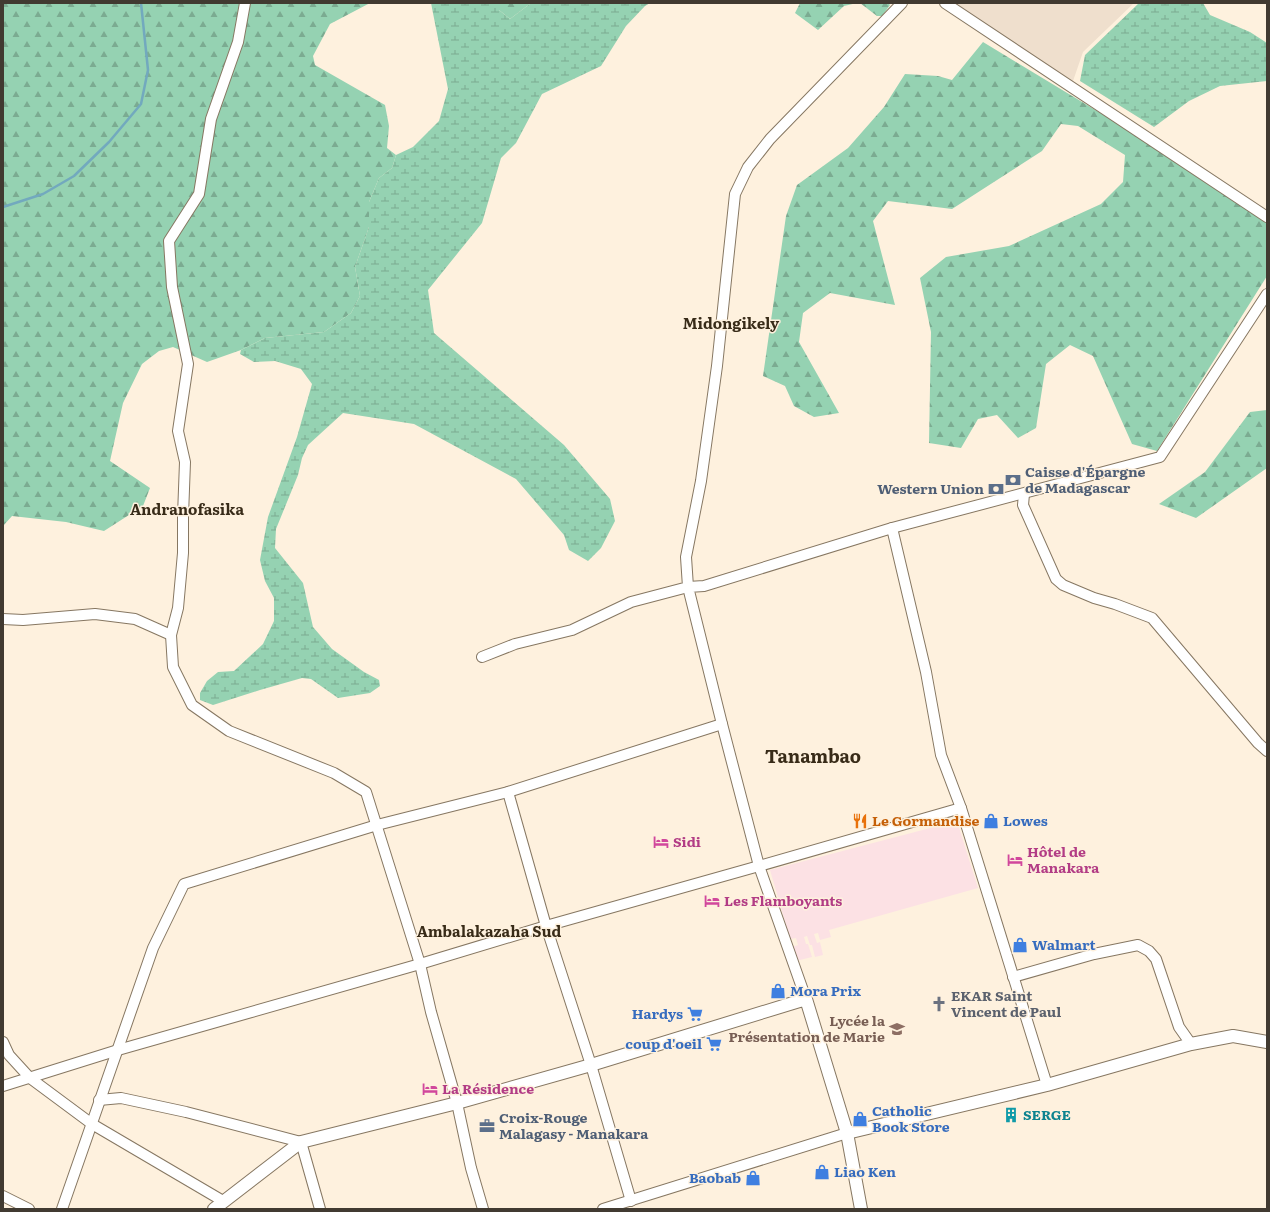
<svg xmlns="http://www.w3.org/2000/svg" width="1270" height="1212" font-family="Literata,serif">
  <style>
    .commercial { fill: #fce1e4 }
    .education { fill: #efdfcd }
    .forest { fill: url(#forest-firs) }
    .wetland { fill: url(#wetland-marsh) }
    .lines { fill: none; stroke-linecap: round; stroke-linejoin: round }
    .stream { stroke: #72a9be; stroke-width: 2.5 }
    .minor-casing { stroke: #867762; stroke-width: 12 }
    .tertiary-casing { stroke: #867762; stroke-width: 14 }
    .minor { stroke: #fff; stroke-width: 10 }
    .tertiary { stroke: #fff; stroke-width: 12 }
    .labels { text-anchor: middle; stroke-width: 3; stroke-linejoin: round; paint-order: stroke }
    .service-label { font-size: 14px; font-weight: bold; fill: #4e5e75; stroke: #fef1de; text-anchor: start }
    .food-label { font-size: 14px; font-weight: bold; fill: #c56008; stroke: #fef1de; text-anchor: start }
    .shop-label { font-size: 14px; font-weight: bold; fill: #366cbe; stroke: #fef1de; text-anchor: start }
    .hotel-label { font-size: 14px; font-weight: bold; fill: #b23c85; stroke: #fef1de; text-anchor: start }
    .worship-label { font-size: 14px; font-weight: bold; fill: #5b616d; stroke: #fef1de; text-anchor: start }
    .education-label { font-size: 14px; font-weight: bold; fill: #785e54; stroke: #fef1de; text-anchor: end }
    .culture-label { font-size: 14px; font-weight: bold; fill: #0d838f; stroke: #fef1de; text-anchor: start }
    .neighbourhood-label { font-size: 15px; font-weight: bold; fill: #382b18; stroke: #fef1de }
    .district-label { font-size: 18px; font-weight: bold; fill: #382b18; stroke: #fef1de }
  </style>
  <defs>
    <pattern id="forest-firs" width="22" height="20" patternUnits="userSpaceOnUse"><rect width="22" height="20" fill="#95d2b2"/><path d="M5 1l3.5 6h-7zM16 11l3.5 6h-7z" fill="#7bab91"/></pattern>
    <pattern id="wetland-marsh" width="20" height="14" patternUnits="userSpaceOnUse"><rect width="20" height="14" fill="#95d2b2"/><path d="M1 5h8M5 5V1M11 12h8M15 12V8" fill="none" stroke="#7bab91"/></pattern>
  </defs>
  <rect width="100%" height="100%" fill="#fef1de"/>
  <polygon class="commercial" points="957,821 978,888 829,930 831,937 820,940 818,933 814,934 817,943 820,942 823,955 815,957 812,945 810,945 807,936 804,937 806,944 808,944 812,957 796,961 792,947 798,945 796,938 790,939 770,870"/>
  <polygon class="education" points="951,3 1134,3 1083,52 1073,81"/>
  <g class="forest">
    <polygon points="3,3 370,3 330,24 313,56 315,65 385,105 389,126 387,148 396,155 392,168 379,178 369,202 369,227 355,267 360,296 351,313 324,332 265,338 241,350 207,362 173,347 159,351 142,364 123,403 110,461 150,488 143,506 104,531 66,522 12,516 3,526"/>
    <polygon points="499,3 531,3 510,19 499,10"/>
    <polygon points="800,3 857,3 844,6 818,30 795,13"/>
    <polygon points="860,3 888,3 890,5 882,16 877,16"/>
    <polygon points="983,42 1140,137 1267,223 1267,276 1157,451 1132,444 1093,356 1070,345 1046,364 1036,428 1018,438 997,415 978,419 961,448 929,443 931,332 920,278 946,257 1009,246 1101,204 1123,182 1125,155 1078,126 1061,124 1042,151 952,209 888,201 873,221 895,305 830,293 803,313 799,342 839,413 814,417 794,406 785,386 763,376 786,216 797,185 848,148 884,107 905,74 938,76 952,80"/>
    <polygon points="1267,410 1267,468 1196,518 1159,504 1205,472 1250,412"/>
  </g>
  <g class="wetland">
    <polygon points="431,3 499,3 499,10 510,19 531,3 650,3 645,6 626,26 601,66 542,94 516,143 501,158 482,223 428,290 434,333 564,445 610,499 615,521 601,548 588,561 569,550 564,535 516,479 414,424 343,413 308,445 302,458 298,475 276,529 275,548 303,583 313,627 332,649 364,672 379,680 380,686 370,693 338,698 311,679 302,678 260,690 213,705 200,700 200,693 207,681 218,672 234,671 263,644 274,621 274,598 265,581 260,560 268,517 297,437 312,384 301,369 275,361 254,362 240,354 241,350 265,338 324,332 351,313 360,296 355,267 369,227 369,202 379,178 392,168 396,155 413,147 439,121 448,89"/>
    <polygon points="1139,3 1203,3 1210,15 1250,32 1267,43 1267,81 1220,86 1189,101 1154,127 1080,81 1085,55"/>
  </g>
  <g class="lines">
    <polyline class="stream" points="3,207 43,194 74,176 109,142 141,104 148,70 141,3"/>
    <defs>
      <g id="minor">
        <polyline points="245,3 238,42 211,119 199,194 169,241 172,287 188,364 178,431 185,462 183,516 183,553 178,608 171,635 173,667 192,705 229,731 334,773 366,792 420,964 431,1012 457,1103 471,1168 483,1209"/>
        <polyline points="945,3 1267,217"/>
        <polyline points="1024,494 1023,505 1056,579 1063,585 1094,598 1115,604 1152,618 1258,743 1267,751"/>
        <polyline points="892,528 1160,457 1267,294"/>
        <polyline points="3,619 23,620 95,614 135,619 171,635"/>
        <polyline points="482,657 515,644 572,630 631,602 688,587 686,557 701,481 717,366 735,194 748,167 770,139 902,3"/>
        <polyline points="508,792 546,926 591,1065 631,1201"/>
        <polyline points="1013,977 1094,954 1138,945 1149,951 1156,959 1179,1027 1191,1044"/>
        <polyline points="806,999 759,866 722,724 688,587 704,586 892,528 926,672 941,755 961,808 1047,1085"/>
        <polyline points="3,1042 9,1055 30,1078 92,1124 223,1201"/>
        <polyline points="3,1086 118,1050 420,964 546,926 759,866 961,808"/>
        <polyline points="99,1100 121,1098 186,1112 301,1142 320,1209"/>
        <polyline points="3,1196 29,1209"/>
        <polyline points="62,1209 153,948 184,884 377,825 508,792 722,724"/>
        <polyline points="603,1209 847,1133"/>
      </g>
      <g id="tertiary">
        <polyline points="847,1133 1047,1085 1191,1044 1233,1036 1267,1042"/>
        <polyline points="214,1209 301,1142 457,1103 591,1065 806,999 847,1133 861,1209"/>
      </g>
    </defs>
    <use href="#minor" class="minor-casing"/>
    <use href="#tertiary" class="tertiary-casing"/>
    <use href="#minor" class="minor"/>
    <use href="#tertiary" class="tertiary"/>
  </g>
  <defs>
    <symbol id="bank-bare" viewBox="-9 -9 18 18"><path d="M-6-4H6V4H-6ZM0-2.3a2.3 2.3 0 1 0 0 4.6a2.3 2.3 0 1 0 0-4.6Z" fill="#5c6f8a" stroke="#fef1de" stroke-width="2.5" paint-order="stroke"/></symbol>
    <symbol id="restaurant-bare" viewBox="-9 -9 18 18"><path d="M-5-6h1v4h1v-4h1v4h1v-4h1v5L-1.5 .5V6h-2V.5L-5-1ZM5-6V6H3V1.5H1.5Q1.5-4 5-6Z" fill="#e8710a" stroke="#fef1de" stroke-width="2.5" paint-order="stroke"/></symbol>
    <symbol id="shop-bare" viewBox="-9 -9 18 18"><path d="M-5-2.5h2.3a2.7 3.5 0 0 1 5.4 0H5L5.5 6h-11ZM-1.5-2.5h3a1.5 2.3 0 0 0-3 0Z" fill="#3f7fe0" stroke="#fef1de" stroke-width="2.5" paint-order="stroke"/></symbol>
    <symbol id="hotel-bare" viewBox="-9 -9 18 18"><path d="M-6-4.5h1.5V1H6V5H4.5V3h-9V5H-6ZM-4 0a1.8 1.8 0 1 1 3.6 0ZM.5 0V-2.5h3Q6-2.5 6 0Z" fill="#d1479c" stroke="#fef1de" stroke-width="2.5" paint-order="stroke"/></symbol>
    <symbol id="church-bare" viewBox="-9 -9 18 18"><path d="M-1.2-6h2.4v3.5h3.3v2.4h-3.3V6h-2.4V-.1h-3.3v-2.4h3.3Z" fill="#6b7280" stroke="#fef1de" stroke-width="2.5" paint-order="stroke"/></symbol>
    <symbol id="supermarket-bare" viewBox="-9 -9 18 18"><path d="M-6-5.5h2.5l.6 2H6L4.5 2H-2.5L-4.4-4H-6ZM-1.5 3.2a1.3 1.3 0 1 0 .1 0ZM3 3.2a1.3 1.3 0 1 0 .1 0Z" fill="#3f7fe0" stroke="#fef1de" stroke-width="2.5" paint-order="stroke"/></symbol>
    <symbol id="school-bare" viewBox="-9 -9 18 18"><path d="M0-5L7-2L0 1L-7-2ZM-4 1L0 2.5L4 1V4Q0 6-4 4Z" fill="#8d6e63" stroke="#fef1de" stroke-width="2.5" paint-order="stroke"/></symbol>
    <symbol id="building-bare" viewBox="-9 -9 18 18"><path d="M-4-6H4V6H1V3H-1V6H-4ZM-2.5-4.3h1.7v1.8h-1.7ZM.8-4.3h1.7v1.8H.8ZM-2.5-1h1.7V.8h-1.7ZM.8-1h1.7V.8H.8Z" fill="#0f9aa8" stroke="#fef1de" stroke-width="2.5" paint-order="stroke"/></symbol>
    <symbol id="office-bare" viewBox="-9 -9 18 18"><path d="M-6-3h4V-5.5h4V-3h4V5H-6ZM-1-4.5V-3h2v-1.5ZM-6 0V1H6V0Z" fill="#5c6f8a" stroke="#fef1de" stroke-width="2.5" paint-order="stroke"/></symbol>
  </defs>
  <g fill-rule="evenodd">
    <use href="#bank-bare" x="1002" y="469" width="22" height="22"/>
    <use href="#bank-bare" x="985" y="478" width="22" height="22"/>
    <use href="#restaurant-bare" x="849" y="810" width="22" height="22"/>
    <use href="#shop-bare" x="980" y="810" width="22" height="22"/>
    <use href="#hotel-bare" x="650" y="831" width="22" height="22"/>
    <use href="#hotel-bare" x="1004" y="849" width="22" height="22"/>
    <use href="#hotel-bare" x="701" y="890" width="22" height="22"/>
    <use href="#shop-bare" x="1009" y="934" width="22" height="22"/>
    <use href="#shop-bare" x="767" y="980" width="22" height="22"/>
    <use href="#church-bare" x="928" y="993" width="22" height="22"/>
    <use href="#supermarket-bare" x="684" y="1003" width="22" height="22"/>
    <use href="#school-bare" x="886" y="1018" width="22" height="22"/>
    <use href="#supermarket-bare" x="703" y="1033" width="22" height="22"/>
    <use href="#hotel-bare" x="419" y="1078" width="22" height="22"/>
    <use href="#building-bare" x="1000" y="1104" width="22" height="22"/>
    <use href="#shop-bare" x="849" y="1108" width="22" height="22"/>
    <use href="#office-bare" x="476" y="1115" width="22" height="22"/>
    <use href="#shop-bare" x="811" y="1161" width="22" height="22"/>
    <use href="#shop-bare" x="742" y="1167" width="22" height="22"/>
  </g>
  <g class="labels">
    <g class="service-label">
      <text x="1025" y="477">Caisse d'Épargne<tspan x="1025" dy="16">de Madagascar</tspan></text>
      <text x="984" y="494" text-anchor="end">Western Union</text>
      <text x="499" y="1123">Croix-Rouge<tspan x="499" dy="16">Malagasy - Manakara</tspan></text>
    </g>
    <g class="food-label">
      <text x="872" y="826">Le Gormandise</text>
    </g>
    <g class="shop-label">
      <text x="1003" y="826">Lowes</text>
      <text x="1032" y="950">Walmart</text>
      <text x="790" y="996">Mora Prix</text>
      <text x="683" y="1019" text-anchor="end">Hardys</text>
      <text x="702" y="1049" text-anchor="end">coup d'oeil</text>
      <text x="872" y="1116">Catholic<tspan x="872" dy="16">Book Store</tspan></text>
      <text x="834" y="1177">Liao Ken</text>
      <text x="741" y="1183" text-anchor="end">Baobab</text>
    </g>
    <g class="hotel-label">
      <text x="673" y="847">Sidi</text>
      <text x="1027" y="857">Hôtel de<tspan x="1027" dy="16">Manakara</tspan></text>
      <text x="724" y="906">Les Flamboyants</text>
      <text x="442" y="1094">La Résidence</text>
    </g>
    <g class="worship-label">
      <text x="951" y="1001">EKAR Saint<tspan x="951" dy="16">Vincent de Paul</tspan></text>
    </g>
    <g class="education-label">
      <text x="885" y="1026">Lycée la<tspan x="885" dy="16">Présentation de Marie</tspan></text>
    </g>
    <g class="culture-label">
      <text x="1023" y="1120">SERGE</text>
    </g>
    <g class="neighbourhood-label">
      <text x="731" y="329">Midongikely</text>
      <text x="187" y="515">Andranofasika</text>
      <text x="489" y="937">Ambalakazaha Sud</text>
    </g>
    <g class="district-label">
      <text x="813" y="763">Tanambao</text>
    </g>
  </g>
  <rect width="1270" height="1212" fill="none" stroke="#413a31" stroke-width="8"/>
</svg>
